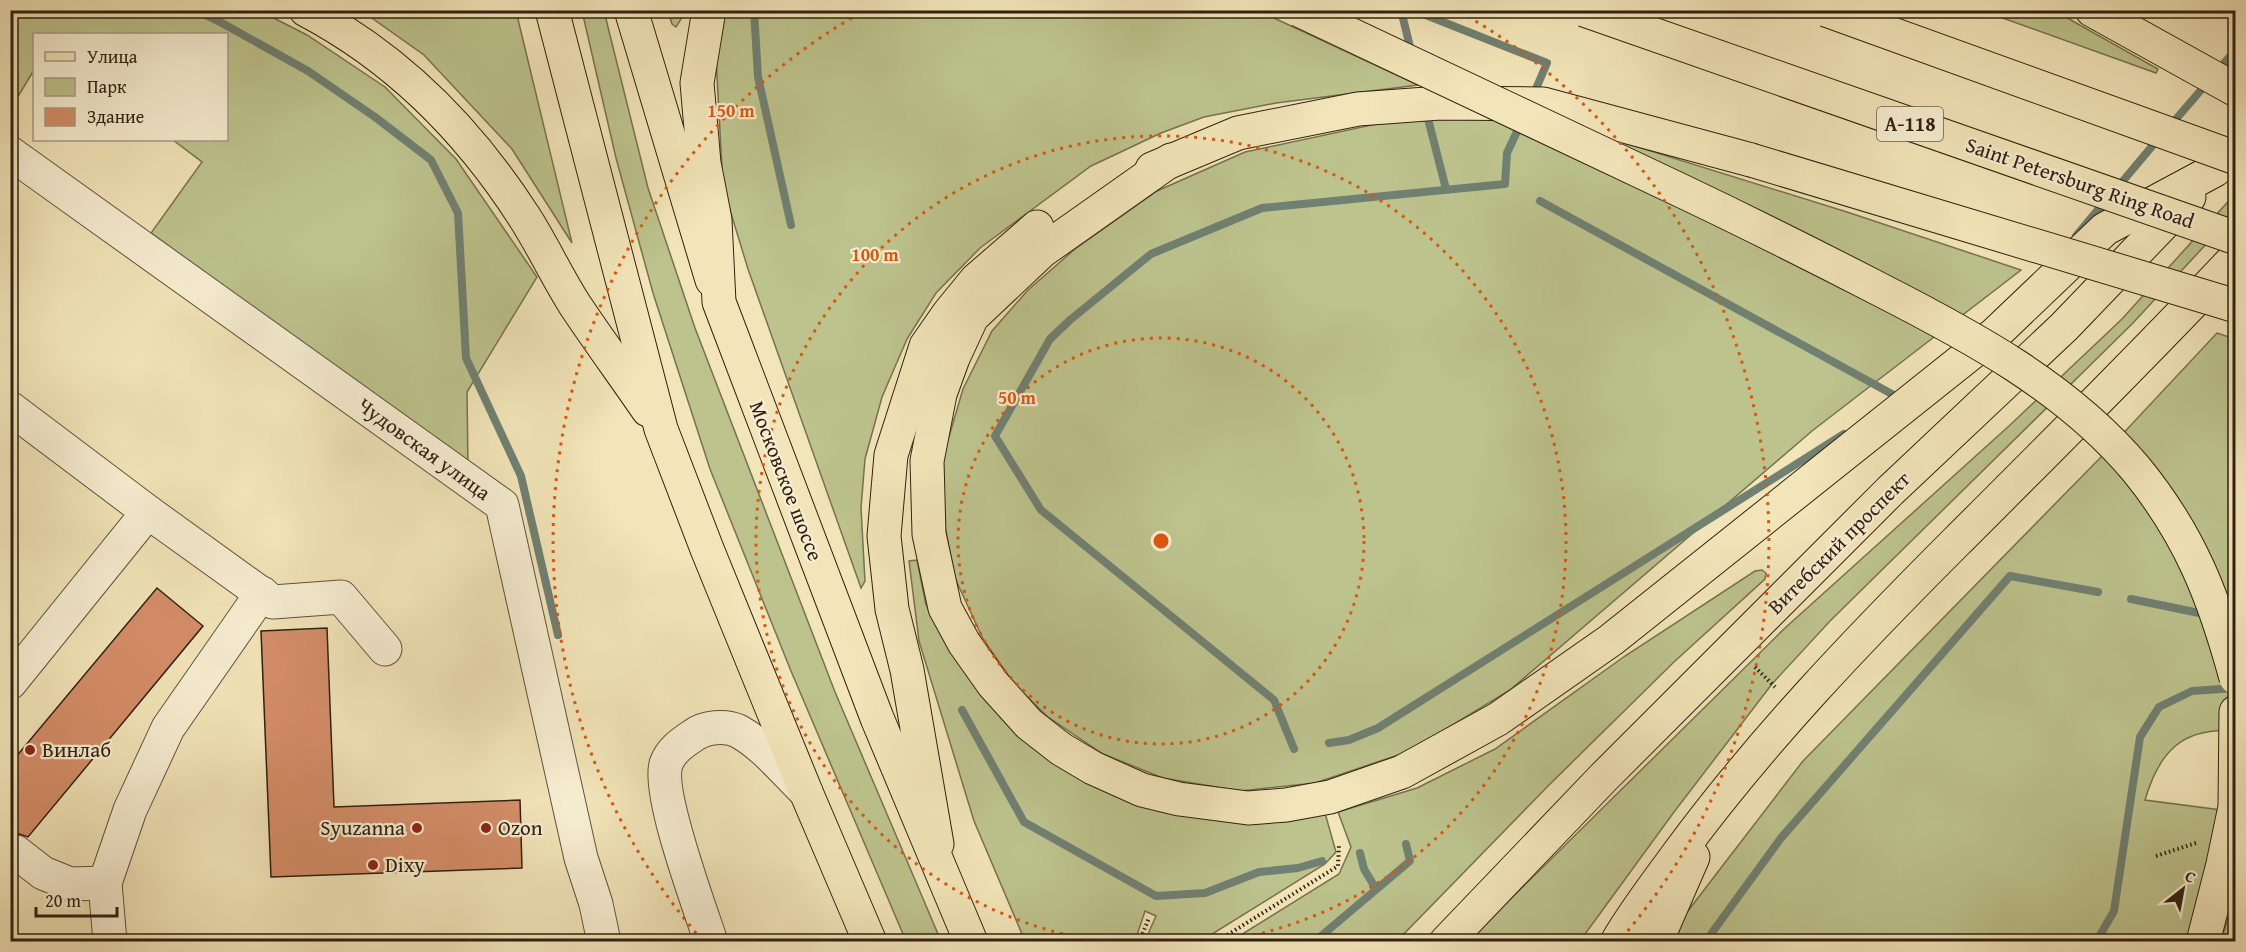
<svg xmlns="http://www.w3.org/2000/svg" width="2246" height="952" font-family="'Gentium Book Plus',serif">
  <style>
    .green { fill: #bdc38d; stroke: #76724f; stroke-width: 1.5 }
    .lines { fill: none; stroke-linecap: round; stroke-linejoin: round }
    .stream { stroke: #708072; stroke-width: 8 }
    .building { fill: #d48e69; stroke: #2f2111; stroke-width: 1.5 }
    .minor-casing { stroke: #60523b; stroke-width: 35 }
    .major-casing { stroke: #2f2111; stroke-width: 35 }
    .highway-casing { stroke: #2f2111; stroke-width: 35 }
    .path { stroke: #2f2111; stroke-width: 4; stroke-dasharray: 1.5 3; stroke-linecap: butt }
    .minor { stroke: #f7eed2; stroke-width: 33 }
    .major { stroke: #f2e5b9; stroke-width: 33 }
    .highway { stroke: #f2e5b9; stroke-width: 33 }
    .major-bridge-casing { stroke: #2f2111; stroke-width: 35; stroke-linecap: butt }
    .highway-bridge-casing { stroke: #2f2111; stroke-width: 35; stroke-linecap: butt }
    .major-bridge { stroke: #f2e5b9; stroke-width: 33 }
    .highway-bridge { stroke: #f2e5b9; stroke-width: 33 }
    .ring { fill: none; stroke: #df560c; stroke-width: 3; stroke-dasharray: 3 6 }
    .poi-dot { fill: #8f2418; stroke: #f7eed2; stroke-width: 2 }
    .labels { text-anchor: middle; stroke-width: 4.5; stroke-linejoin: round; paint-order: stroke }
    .shield { fill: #f7eed2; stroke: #6b5e4b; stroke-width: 1.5 }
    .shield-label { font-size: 20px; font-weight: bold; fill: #2f2111 }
    .street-label { font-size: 21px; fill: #2f2111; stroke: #f7eed2 }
    .poi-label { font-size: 21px; fill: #2f2111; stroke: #f7eed2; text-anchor: start }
    .centre { fill: #df560c; stroke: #f7eed2; stroke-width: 3 }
    .ring-label { font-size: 18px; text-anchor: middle; font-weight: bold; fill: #df560c; stroke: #f7eed2; stroke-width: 4.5; stroke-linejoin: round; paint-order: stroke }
  </style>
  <rect width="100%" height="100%" fill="#f2e5b9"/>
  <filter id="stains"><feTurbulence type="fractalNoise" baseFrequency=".00333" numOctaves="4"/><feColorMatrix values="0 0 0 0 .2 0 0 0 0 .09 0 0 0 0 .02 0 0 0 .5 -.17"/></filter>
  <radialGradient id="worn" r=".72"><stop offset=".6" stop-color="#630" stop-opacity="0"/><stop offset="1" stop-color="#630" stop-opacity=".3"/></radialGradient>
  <g class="green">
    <polygon points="11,11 260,11 307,35 385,87 456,159 537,277 467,392 468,467 151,233 202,162 173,140 226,140 226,34 34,34 34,70 11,108"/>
    <polygon points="362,11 516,11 572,243 512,149 424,55"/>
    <polygon points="582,11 604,11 648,188 695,328 835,692 941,941 906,941 791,671 710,469 653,293 616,158"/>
    <polygon points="668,11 686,11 676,27 672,24"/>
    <polygon points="723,11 1259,11 1418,85 1276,103 1204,117 1161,133 1091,166 980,248 936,293 907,339 882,397 865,459 861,508 865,581 861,588 748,269 723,187 715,39"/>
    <polygon points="1983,11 2055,11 2158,69 2156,73"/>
    <polygon points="1423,114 1479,115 1580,129 1847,212 2021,270 1812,431 1510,690 1410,751 1315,783 1240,791 1163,778 1103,754 1048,717 1015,685 983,639 955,578 943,516 943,457 963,389 992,331 1028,290 1075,249 1157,191 1245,152"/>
    <polygon points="2235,194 2235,213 2132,324 1830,621 1772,684 1674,812 1580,941 1467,942 1785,628 2009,426 2122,319"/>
    <path d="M 2217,333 L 2235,339 L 2235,731 C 2182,727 2159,752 2145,800 L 2221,810 L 2192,941 L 1670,942 L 1681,920 L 1803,761 L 2102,456 Z"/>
    <polygon points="917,560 926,605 954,654 991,704 1241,821 1290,821 1325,813 1336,852 1325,864 1201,941 1145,941 1156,916 1145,911 1135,941 1025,941 974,821 919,641 909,561"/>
    <polygon points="1762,570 1766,573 1765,579 1674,662 1548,786 1397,941 1231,941 1339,874 1351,847 1338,812 1417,788 1495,749 1625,656 1755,571"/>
    <polygon points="2235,895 2235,941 2221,941"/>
  </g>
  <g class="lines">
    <g class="stream">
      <polyline points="195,10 220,22 308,71 375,117 431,160 458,213 466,358 521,476 558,635"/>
      <polyline points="754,10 758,77 791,225"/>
      <polyline points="1401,10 1412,55"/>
      <polyline points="1413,10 1547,63 1532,98"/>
      <polyline points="2216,72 2236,50"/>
      <polyline points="1426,111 1446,189"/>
      <polyline points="2170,126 2208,82"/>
      <polyline points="2117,188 2159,138"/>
      <polyline points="1540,201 1901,399"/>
      <polyline points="2076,236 2106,200"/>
      <polyline points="2131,599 2209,615"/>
      <polyline points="962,710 1024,822 1156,896 1205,893 1259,872 1298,868 1322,861"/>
      <polyline points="1329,743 1349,740 1378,728 1844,434"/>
      <polyline points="1294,749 1274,700 1041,510 995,436 1050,339 1070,320 1151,254 1262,208 1505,184 1507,153 1521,123"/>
      <polyline points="1360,853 1364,869 1376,889"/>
      <polyline points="1314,942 1410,861 1406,844"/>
      <polyline points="1708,942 1711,934 1781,838 2010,576 2098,592"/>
      <polyline points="2096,942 2114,911 2140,737 2159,707 2192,691 2235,688"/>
    </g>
  </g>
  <g class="building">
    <polygon points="157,588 203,626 28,837 19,834 10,834 10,764"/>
    <polygon points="327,628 334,807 520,800 522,868 271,877 261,631"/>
  </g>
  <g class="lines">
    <defs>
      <g id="minor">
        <polyline points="10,153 502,505 581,858 596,904 604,942"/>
        <polyline points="10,408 148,512 273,602 341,597 385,649"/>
        <polyline points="10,683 148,512"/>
        <polyline points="16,852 43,873 70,884 105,883"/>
        <polyline points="110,942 105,883 130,810 168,728 262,593"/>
        <path d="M 711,942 C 700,908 657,794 666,764 C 671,750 682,743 694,735 C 705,727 725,725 738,731 C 764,745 785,772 806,792"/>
      </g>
      <g id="major">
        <polyline points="631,10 712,280"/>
        <polyline points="2092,10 2236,90"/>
        <polyline points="1171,160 1042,251 972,317 953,358 940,394 927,461 929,534 945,608 964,643 993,684 1029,724 1061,749 1093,768 1142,790 1179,799 1248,808 1286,805 1330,797 1402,772 1498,719 1611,640 1995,334 2105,229 2215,170"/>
        <polyline points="1152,169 1238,133 1358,109 1440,103 1543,104 1751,160"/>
        <polyline points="937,844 907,670 892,609 884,536 891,455 926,346 949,313 976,280 1037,227"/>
        <polyline points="1446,942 1603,778 1890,491 2064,327 2189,197"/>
        <path d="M 1617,942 C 1635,911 1657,883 1678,854 C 1761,741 1857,641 1956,542 C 2050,448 2144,355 2236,257"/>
        <polyline points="1656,942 1693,857"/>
        <polyline points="2203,942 2223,864 2235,807 2236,712"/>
      </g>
      <g id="highway">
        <path d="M 306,10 C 397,58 470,132 525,218 C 543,246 557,277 575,305 C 599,341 624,375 648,410"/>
        <polyline points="552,10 661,429 707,549 806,792 870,942"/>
        <polyline points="709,10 697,83 704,163 715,220 719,302 877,718 971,942"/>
      </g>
    </defs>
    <use href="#minor" class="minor-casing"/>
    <use href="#major" class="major-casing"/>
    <use href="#highway" class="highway-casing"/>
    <g class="path">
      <polyline points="1755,667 1775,687"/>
      <polyline points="2156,856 2196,843"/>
      <polyline points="1139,942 1149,918"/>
      <polyline points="1216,942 1338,866 1339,845"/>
    </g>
    <use href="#minor" class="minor"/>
    <use href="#major" class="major"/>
    <use href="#highway" class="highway"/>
    <defs>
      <g id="major-bridge">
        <path d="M 1299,10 C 1427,71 1555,132 1684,192 C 1749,223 1813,255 1877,288 C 1971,336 2067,387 2136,469 C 2190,535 2214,597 2236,678"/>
        <polyline points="1751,160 2236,306"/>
      </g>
      <g id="highway-bridge">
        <polyline points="1584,10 2236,238"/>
        <polyline points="1826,10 2236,158"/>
      </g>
    </defs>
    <use href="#major-bridge" class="major-bridge-casing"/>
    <use href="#highway-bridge" class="highway-bridge-casing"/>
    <use href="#major-bridge" class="major-bridge"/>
    <use href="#highway-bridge" class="highway-bridge"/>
  </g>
  <g class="ring">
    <circle cx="1161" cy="541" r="203"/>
    <path d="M1098 941A405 405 0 1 1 1224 941"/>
    <path d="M702 940A608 608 0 0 1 862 12M1460 12A608 608 0 0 1 1620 940"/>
  </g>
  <g class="poi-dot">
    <circle cx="30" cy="750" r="6"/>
    <circle cx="417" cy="828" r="6"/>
    <circle cx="486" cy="828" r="6"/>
    <circle cx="373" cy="865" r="6"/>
  </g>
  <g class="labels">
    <rect class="shield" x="1877" y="107" width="66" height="34" rx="4.5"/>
    <g class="shield-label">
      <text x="1910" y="131">А-118</text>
    </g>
    <g class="street-label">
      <text transform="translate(2080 183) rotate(19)" y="7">Saint Petersburg Ring Road</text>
      <text transform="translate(424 449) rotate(36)" y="7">Чудовская улица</text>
      <text transform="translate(786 481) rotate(69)" y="7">Московское шоссе</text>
      <text transform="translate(1839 543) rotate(-45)" y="7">Витебский проспект</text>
    </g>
    <g class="poi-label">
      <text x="42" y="757">Винлаб</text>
      <text x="405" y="835" text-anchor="end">Syuzanna</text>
      <text x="498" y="835">Ozon</text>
      <text x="385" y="872">Dixy</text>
    </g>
  </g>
  <circle cx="1161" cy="541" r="9" class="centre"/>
  <g class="ring-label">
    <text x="731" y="117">150 m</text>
    <text x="875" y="261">100 m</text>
    <text x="1017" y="404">50 m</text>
  </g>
  <rect width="2246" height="952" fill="none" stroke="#f2e5b9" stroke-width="36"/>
  <rect x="12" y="12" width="2222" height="928" fill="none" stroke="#2f2111" stroke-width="3"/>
  <rect x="18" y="18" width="2210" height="916" fill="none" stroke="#2f2111" stroke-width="1.5"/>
  <rect x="33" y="33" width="195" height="108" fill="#f7eed2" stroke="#a79c85" stroke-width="1.5"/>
  <rect x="45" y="52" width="30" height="9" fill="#f2e5b9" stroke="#a79c85" stroke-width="1.5"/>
  <text x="87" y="63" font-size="18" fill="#2f2111">Улица</text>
  <rect x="45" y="78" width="30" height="18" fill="#bdc38d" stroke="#a79c85" stroke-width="1.5"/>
  <text x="87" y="93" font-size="18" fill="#2f2111">Парк</text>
  <rect x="45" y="108" width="30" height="18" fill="#d48e69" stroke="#a79c85" stroke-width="1.5"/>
  <text x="87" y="123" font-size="18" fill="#2f2111">Здание</text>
  <g transform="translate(2183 889) rotate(31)" stroke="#f7eed2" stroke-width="4.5" paint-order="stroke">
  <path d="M0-4.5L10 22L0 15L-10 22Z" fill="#2f2111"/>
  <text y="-9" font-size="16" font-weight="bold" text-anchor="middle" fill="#2f2111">С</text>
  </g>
  <path d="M36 907v9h81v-9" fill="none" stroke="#2f2111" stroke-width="3"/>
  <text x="45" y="907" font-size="18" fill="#2f2111" stroke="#f7eed2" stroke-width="4.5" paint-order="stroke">20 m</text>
  <rect width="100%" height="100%" filter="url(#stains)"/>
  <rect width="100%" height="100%" fill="url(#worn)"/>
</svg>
